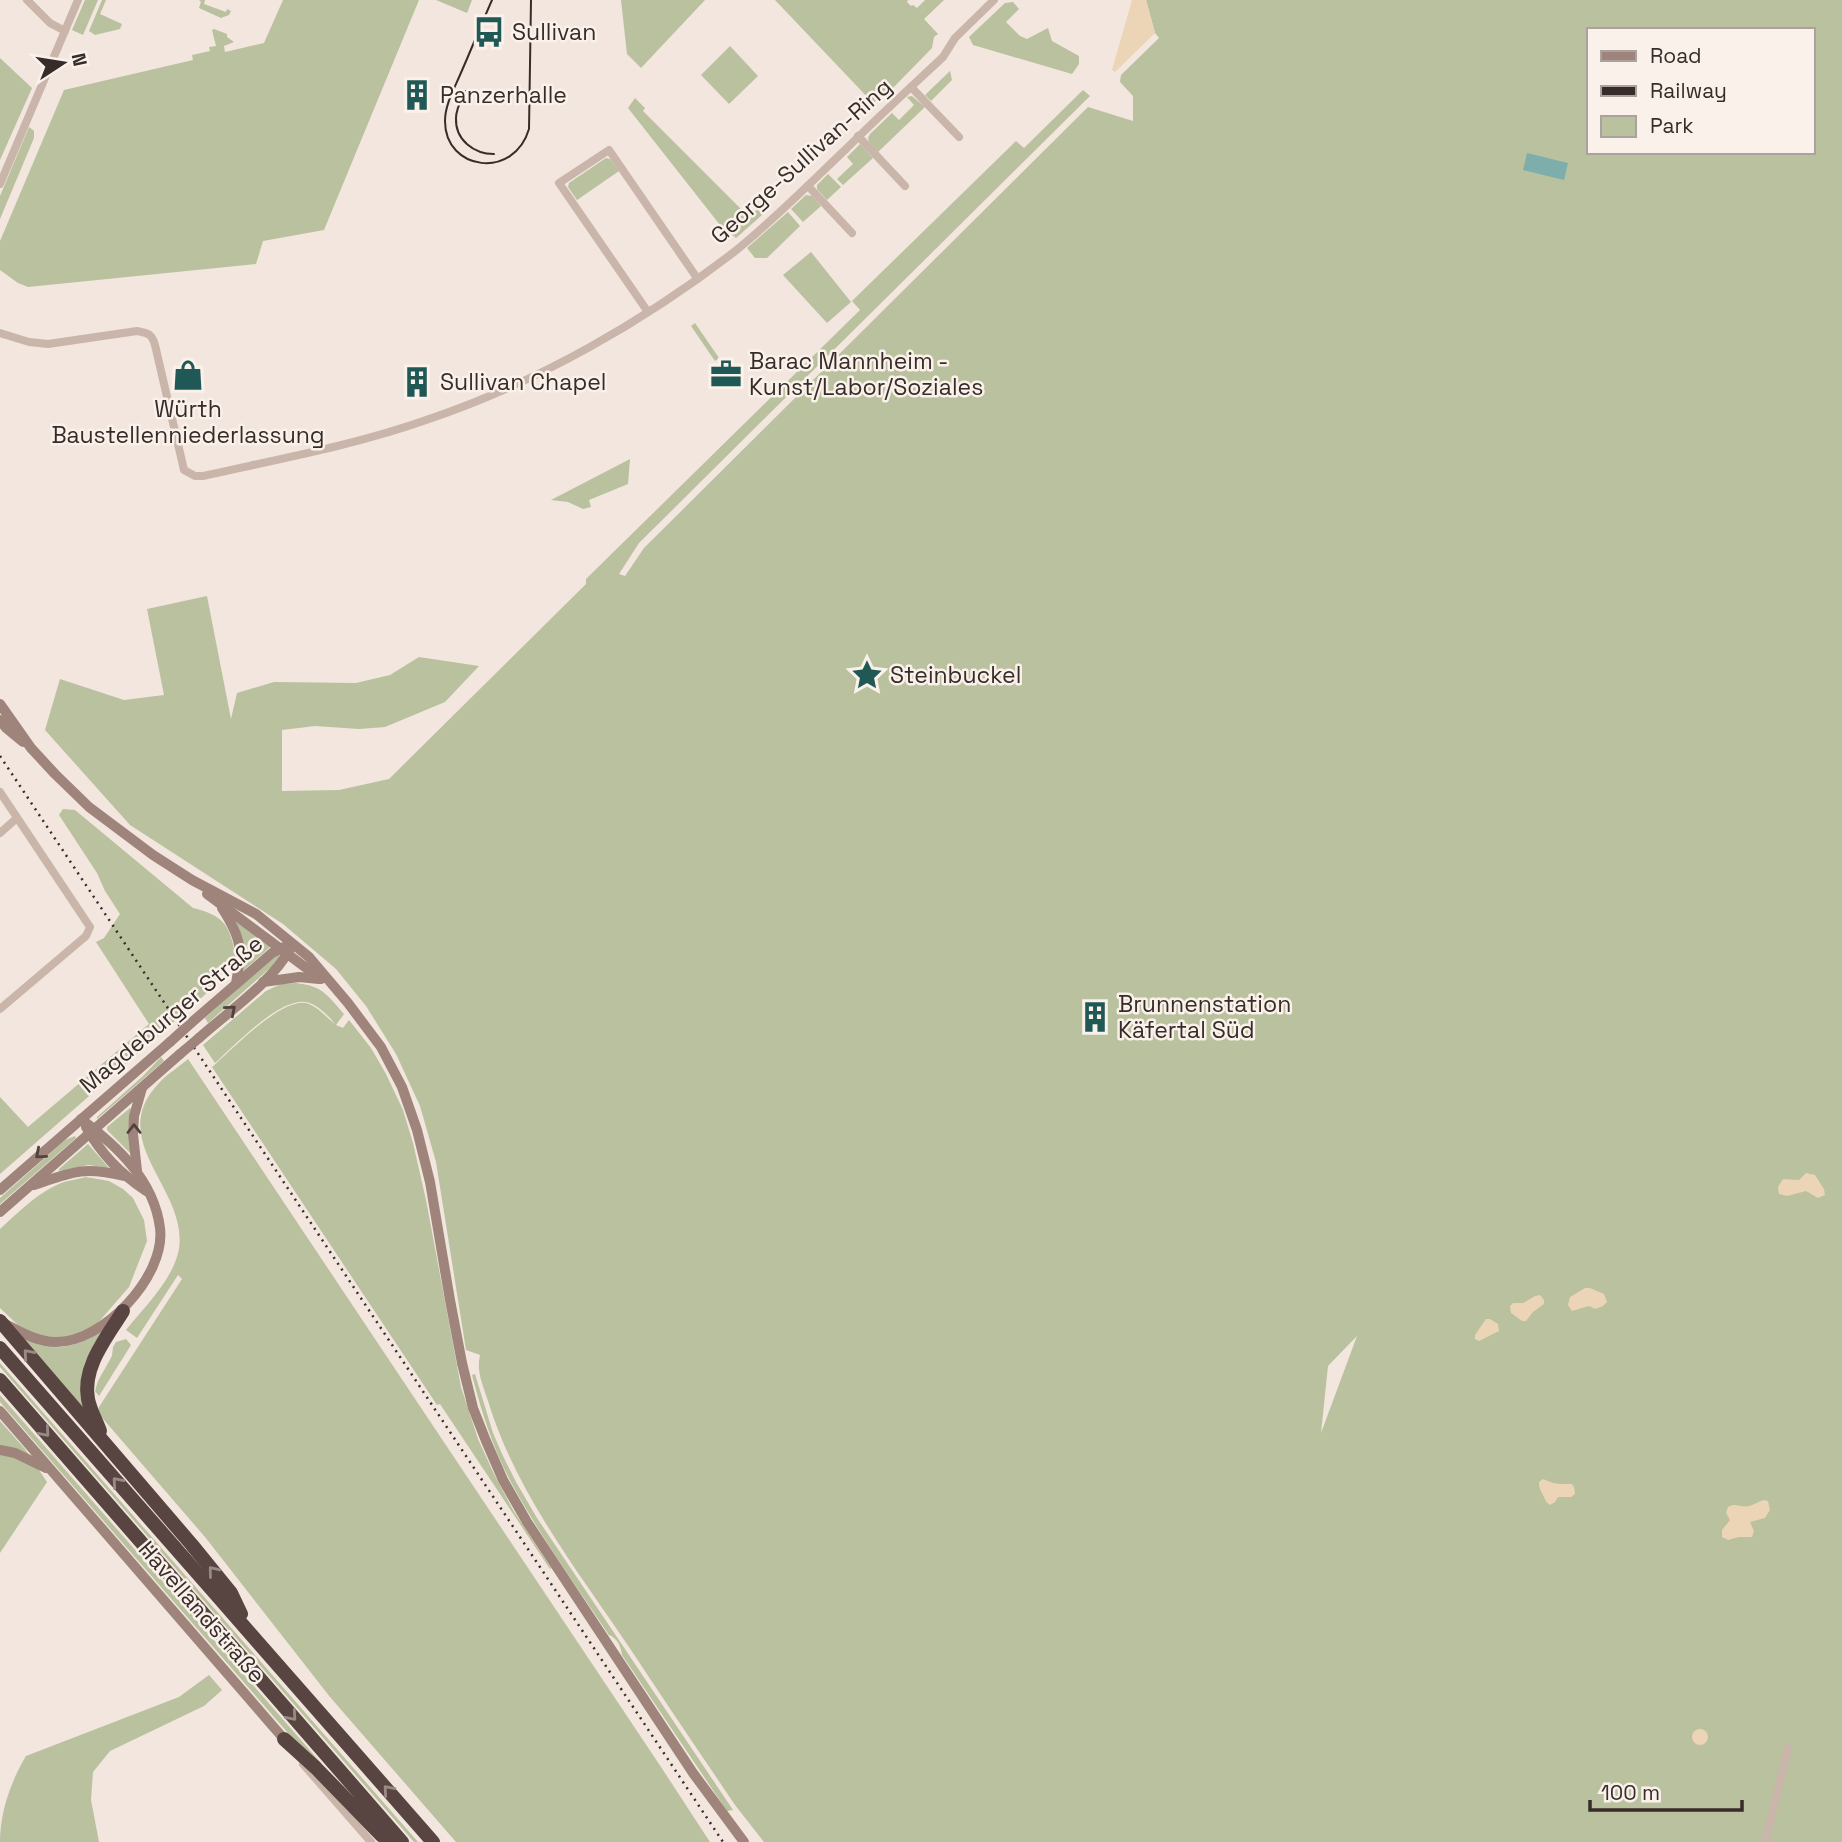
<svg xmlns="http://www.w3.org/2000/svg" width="1842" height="1842" font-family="'Space Grotesk',sans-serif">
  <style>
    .green { fill: #b9c19e; fill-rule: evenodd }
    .sand { fill: #ecd4b6 }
    .water { fill: #7daeab }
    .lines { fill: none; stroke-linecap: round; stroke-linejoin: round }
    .street { stroke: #cab5aa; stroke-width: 8 }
    .secondary { stroke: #9e847b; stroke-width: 10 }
    .highway { stroke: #584541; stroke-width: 14 }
    .tram { stroke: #372c29; stroke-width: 2 }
    .rail { stroke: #372c29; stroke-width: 2.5; stroke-dasharray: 2 5; stroke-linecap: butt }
    .secondary-bridge { stroke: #9e847b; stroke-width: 10 }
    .oneway { stroke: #51423e }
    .oneway2 { stroke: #988a85 }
    .labels { text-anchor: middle; stroke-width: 5; stroke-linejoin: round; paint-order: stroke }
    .poi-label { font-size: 23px; fill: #372c29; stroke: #f9f1ea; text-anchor: start }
    .street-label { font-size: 23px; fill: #372c29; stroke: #f9f1ea }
  </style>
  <rect width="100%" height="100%" fill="#f2e6de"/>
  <g class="green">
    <polygon points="85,0 98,0 83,35 72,30"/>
    <polygon points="102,0 106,0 100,14 122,24 120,29 95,35 89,31"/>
    <polygon points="199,0 205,0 204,4 226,12 227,9 231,11 229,15 221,18 199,8 201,2"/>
    <polygon points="283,0 419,0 324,230 263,241 256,264 28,287 18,283 0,270 0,241 64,90 193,60 192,55 210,51 209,47 216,46 212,30 214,29 227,34 227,37 234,42 224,46 225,52 264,43"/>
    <polygon points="436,0 472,0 467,13"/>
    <polygon points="621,0 705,0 641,68 627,54"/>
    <polygon points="775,0 908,0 907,2 911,6 913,5 917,8 925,0 944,0 924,19 938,34 934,37 932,48 888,93 873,103"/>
    <path d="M 1146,0 L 1842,0 L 1842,1842 L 764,1842 L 735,1805 C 700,1753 665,1702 631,1650 C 578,1571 516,1493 488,1401 C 483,1385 476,1372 480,1355 L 466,1350 L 436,1162 L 420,1106 L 396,1054 L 366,1006 L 336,969 L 283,924 L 130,825 L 45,730 L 60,679 L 124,700 L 164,695 L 147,609 L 207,596 L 231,719 L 237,693 L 274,682 L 356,683 L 390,675 L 419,657 L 479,666 L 445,702 L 385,727 L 359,729 L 315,726 L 282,730 L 282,791 L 339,790 L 389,779 L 586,584 L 586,579 L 860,310 L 852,301 L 1016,141 L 1024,148 L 1083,90 L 1090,96 L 639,543 L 619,574 L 625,576 L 644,548 L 1088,107 L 1133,121 L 1133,96 L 1120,82 L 1121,75 L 1159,38 L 1155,33 ZM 1588,30 L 1812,30 L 1812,152 L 1588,152 ZM 1357,1336 L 1321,1433 L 1328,1366 Z"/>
    <polygon points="1013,2 1019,9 1006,22 1020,36 1027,39 1048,28 1052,41 1079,56 1079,64 1072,74 973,45 969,37 1005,3"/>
    <polygon points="730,46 758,76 729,104 701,75"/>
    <polygon points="0,58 32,88 0,160"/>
    <polygon points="950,71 952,80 931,101 925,95"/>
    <polygon points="912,96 925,107 878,152 869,142 868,138 870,134 892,113 899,120 914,105 907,97"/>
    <polygon points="635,98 645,108 643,111 748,216 765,204 770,208 736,238 720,225 628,108"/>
    <polygon points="29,127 34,131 34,138 0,219 0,196"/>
    <polygon points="860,144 873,158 843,185 837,179 853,164 847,157"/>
    <polygon points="606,158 610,159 619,171 577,200 568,187 569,183"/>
    <polygon points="828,174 841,187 827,200 817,189 817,185"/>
    <polygon points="806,195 812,196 821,206 803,222 791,209"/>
    <polygon points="788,212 800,226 767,258 755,258 747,248"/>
    <polygon points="811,252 851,302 827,323 783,275"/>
    <polygon points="695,323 719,358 715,361 691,326"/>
    <polygon points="630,459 628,484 589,500 591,507 583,509 568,502 551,500"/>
    <path d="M 63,809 L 75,810 L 193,908 C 222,915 230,924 235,954 L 208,992 L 0,1174 L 0,1097 L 28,1127 L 149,1024 L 96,942 L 104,938 L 120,914 L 105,891 L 97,873 L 59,815 Z"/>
    <polygon points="236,921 270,947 243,971 244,946"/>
    <polygon points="280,954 279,960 208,1023 205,1018 275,956"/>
    <path d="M 296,983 C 323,986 327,995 344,1014 L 336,1025 L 343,1028 L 349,1020 L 371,1048 L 386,1074 L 403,1110 L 413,1143 L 426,1200 L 461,1387 L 478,1439 L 494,1474 L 513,1510 L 551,1568 L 550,1569 L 440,1404 L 437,1405 L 212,1067 C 231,1051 284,994 309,1004 C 319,1008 327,1018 335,1024 C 329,1016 316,1003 305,1002 C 278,999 235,1045 215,1063 L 203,1045 L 266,991 L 281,984 Z"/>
    <polygon points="161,1057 164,1061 97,1119 97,1117 143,1076"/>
    <path d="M 188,1059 L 661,1767 L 710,1842 L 456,1842 L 330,1697 L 205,1537 L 98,1413 L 99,1407 L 182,1279 L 178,1275 L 137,1338 L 126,1330 C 145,1306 173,1280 179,1249 C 188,1188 104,1141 159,1083 C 167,1074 179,1067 188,1059 Z"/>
    <polygon points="130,1108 131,1109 128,1129 132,1155 107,1130 107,1127"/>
    <polygon points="75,1136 76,1138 0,1204 0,1198 65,1140"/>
    <polygon points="88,1144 109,1168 89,1165 59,1171 59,1169"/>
    <path d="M 86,1177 L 109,1181 L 123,1189 L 133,1198 L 144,1220 L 147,1241 L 129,1287 L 96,1325 L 64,1338 L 41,1337 L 18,1325 L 0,1308 L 0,1229 C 19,1212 39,1191 64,1182 C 71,1180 79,1179 86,1177 Z"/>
    <path d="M 106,1328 L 99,1343 L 87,1413 L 22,1338 C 55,1354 77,1348 106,1328 Z"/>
    <polygon points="126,1339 131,1345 99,1396 95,1391 98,1381 112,1356 113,1347 116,1342"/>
    <polygon points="0,1363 418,1842 414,1842 0,1367"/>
    <path d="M 475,1374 L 493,1433 L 503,1456 L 516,1482 L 537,1518 L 733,1810 L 727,1811 L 622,1655 C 621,1646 617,1638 609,1635 C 576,1586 541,1537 513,1486 C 494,1451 482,1414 472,1375 Z"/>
    <polygon points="0,1395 321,1763 322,1765 301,1748 0,1402"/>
    <polygon points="0,1421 25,1449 47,1482 0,1553"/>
    <path d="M 209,1675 L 222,1690 L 204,1706 L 110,1751 L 93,1772 L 91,1800 L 99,1842 L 0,1842 C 0,1812 11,1781 26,1756 L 179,1697 Z"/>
  </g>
  <g class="sand">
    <polygon points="1132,0 1146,0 1155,33 1115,72 1112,70"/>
    <polygon points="1806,1173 1815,1175 1824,1189 1825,1195 1818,1198 1806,1191 1787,1196 1779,1194 1778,1187 1783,1179 1799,1180"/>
    <polygon points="1585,1288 1590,1288 1604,1294 1607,1302 1603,1306 1595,1309 1589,1306 1572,1311 1568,1305 1570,1297"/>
    <polygon points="1540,1295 1544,1300 1544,1304 1533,1312 1526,1321 1522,1321 1511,1313 1510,1306 1513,1303 1523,1303 1535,1296"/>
    <polygon points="1486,1319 1490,1319 1498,1324 1499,1331 1479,1341 1475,1339 1475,1335"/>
    <path d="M 1543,1479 C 1548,1481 1555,1484 1560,1484 C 1570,1485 1574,1479 1575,1494 L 1571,1497 L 1558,1497 L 1555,1502 L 1550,1505 L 1546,1502 C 1544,1495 1538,1489 1539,1482 Z"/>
    <path d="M 1764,1500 L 1768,1501 L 1770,1510 L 1765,1518 L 1750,1522 L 1754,1531 L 1752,1537 L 1739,1537 L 1728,1540 L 1722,1537 L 1722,1530 L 1730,1520 L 1726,1513 L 1728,1507 C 1736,1502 1740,1508 1749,1506 C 1754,1505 1759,1501 1764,1500 Z"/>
    <circle cx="1700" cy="1737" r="8"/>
  </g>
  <polygon class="water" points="1527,153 1568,163 1564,180 1523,170"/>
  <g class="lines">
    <g class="street">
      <polyline points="27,0 50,23 65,31"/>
      <polyline points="911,87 959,137"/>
      <polyline points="858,136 905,186"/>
      <polyline points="0,184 78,0"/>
      <polyline points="808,186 852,233"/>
      <polyline points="648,312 559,183 609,150 697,278"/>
      <path d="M 0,333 L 29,342 L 48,344 L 137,331 C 148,333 152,334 155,345 L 184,470 L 195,476 L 203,476 C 279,459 356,445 429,419 C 538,382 643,322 734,252 C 774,220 810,183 847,148 C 878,117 911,87 943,57 L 955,38 L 994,0"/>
      <polyline points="0,792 90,927 86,936 0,1009"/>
      <polyline points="0,833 17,818"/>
      <polyline points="303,1764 371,1842"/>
      <polyline points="1765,1842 1788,1748"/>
    </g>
    <g class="secondary">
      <polyline points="0,704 31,748 55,774 89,807 153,855 192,880 256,914 309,957 348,1003 381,1047 402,1087 417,1130 430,1182 450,1300 462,1363 473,1408 486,1441 503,1480 527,1522 693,1773 744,1842"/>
      <polyline points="0,720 6,728 23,742"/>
      <polyline points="207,894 321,979"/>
      <path d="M 222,908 C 242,939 242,948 236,984"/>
      <polyline points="263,982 299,977 319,979"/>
      <polyline points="191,1023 272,953 284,947"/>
      <path d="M 199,1038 C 228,1012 272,982 290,949"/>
      <path d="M 86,1127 C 102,1155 120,1173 146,1191"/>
      <polyline points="137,1171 133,1134 134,1116 142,1088"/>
      <path d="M 34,1185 C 72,1172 83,1166 124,1176"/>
      <polyline points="0,1190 170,1042"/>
      <polyline points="0,1212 180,1054"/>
      <path d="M 5,1324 C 21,1332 37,1342 55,1342 C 103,1343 166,1276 160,1228 C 154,1180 117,1146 81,1119"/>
      <polyline points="0,1411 284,1739"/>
      <polyline points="0,1450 15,1453 46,1468"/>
    </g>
    <g class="highway">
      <polyline points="0,1321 192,1545 231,1593 241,1614"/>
      <path d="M 0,1348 C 144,1513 289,1677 433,1842"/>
      <polyline points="0,1380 402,1842"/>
      <path d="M 100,1431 C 96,1420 90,1410 88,1399 C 82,1367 107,1337 123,1311"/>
      <polyline points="284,1739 316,1768 381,1835 392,1842"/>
    </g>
    <g class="tram">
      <path d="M 492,0 C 481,25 471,50 460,75 C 454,89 445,105 445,121 C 445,171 514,180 529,129 L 531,0"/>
      <path d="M 465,91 C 461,100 456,109 456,118 C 455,140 474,154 494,154"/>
    </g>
    <polyline class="rail" points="0,756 723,1842"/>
    <g class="secondary-bridge">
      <polyline points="170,1042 191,1023"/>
      <polyline points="180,1054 199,1038"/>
    </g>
  </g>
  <defs><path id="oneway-chevron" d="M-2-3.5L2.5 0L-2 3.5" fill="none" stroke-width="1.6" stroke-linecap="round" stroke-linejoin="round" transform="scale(1.75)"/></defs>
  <g class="oneway">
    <use href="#oneway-chevron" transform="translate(231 1010) rotate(-41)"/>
    <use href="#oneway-chevron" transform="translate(134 1129) rotate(-90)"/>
    <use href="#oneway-chevron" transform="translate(40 1154) rotate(139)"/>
  </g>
  <g class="oneway2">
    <use href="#oneway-chevron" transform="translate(28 1354) rotate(-131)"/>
    <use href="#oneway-chevron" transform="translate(45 1432) rotate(49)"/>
    <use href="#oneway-chevron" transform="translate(117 1482) rotate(-131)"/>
    <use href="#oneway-chevron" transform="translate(213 1571) rotate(-129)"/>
    <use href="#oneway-chevron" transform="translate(292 1716) rotate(49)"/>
    <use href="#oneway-chevron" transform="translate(388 1790) rotate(-131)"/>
  </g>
  <defs>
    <symbol id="bus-bare" viewBox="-9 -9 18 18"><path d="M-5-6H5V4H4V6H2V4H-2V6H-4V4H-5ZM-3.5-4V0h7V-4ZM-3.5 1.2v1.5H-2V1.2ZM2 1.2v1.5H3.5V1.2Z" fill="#205856" stroke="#f9f1ea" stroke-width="2.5" paint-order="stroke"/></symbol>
    <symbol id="building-bare" viewBox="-9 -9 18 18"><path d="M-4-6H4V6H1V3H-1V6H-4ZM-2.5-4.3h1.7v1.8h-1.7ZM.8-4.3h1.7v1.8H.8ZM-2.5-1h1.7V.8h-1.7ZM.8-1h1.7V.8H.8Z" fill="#205856" stroke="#f9f1ea" stroke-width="2.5" paint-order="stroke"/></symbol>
    <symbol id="office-bare" viewBox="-9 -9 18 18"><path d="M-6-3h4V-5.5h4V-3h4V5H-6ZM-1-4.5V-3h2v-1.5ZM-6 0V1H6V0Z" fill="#205856" stroke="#f9f1ea" stroke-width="2.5" paint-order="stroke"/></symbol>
    <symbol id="shop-bare" viewBox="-9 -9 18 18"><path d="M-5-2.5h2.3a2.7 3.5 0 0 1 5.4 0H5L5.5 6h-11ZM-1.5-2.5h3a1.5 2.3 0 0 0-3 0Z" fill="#205856" stroke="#f9f1ea" stroke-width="2.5" paint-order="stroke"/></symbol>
    <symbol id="sight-bare" viewBox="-9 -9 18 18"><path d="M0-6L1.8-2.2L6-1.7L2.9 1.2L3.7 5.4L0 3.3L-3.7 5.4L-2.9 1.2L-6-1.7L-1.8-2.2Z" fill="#205856" stroke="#f9f1ea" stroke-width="2.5" paint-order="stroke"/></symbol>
  </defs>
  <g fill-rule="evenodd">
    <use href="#bus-bare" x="467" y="10" width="44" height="44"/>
    <use href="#building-bare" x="395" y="73" width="44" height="44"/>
    <use href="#office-bare" x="704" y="352" width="44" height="44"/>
    <use href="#shop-bare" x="166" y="353" width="44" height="44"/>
    <use href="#building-bare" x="395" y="360" width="44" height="44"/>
    <use href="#sight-bare" x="845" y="653" width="44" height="44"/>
    <use href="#building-bare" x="1073" y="995" width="44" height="44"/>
  </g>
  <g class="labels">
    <g class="poi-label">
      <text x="512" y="40">Sullivan</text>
      <text x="440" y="103">Panzerhalle</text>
      <text x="749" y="369">Barac Mannheim -<tspan x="749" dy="26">Kunst/Labor/Soziales</tspan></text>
      <text x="440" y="390">Sullivan Chapel</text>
      <text x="188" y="417" text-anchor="middle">Würth<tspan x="188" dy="26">Baustellenniederlassung</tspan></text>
      <text x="890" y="683">Steinbuckel</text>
      <text x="1118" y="1012">Brunnenstation<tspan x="1118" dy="26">Käfertal Süd</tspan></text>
    </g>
    <g class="street-label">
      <text transform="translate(801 161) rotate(-42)" y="8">George-Sullivan-Ring</text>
      <text transform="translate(171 1014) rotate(-40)" y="8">Magdeburger Straße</text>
      <text transform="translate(202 1612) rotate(49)" y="8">Havellandstraße</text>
    </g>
  </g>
  <rect x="1587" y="28" width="228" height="126" fill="#f9f1ea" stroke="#aba29d" stroke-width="2"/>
  <rect x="1601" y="51" width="35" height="10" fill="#9e847b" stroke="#aba29d" stroke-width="2"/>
  <text x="1650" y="63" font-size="21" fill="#372c29">Road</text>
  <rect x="1601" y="86" width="35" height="10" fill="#372c29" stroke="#aba29d" stroke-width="2"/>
  <text x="1650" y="98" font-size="21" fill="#372c29">Railway</text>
  <rect x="1601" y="116" width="35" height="21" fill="#b9c19e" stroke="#aba29d" stroke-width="2"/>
  <text x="1650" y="133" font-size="21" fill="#372c29">Park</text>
  <g transform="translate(63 63) rotate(78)" stroke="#f9f1ea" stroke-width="5" paint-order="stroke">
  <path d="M0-5L12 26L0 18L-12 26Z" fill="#372c29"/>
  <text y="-10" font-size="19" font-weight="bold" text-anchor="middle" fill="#372c29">N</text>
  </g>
  <path d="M1590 1800v10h152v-10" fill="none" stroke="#372c29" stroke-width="3.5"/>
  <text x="1601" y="1800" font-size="21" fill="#372c29" stroke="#f9f1ea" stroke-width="5" paint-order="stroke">100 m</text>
</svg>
